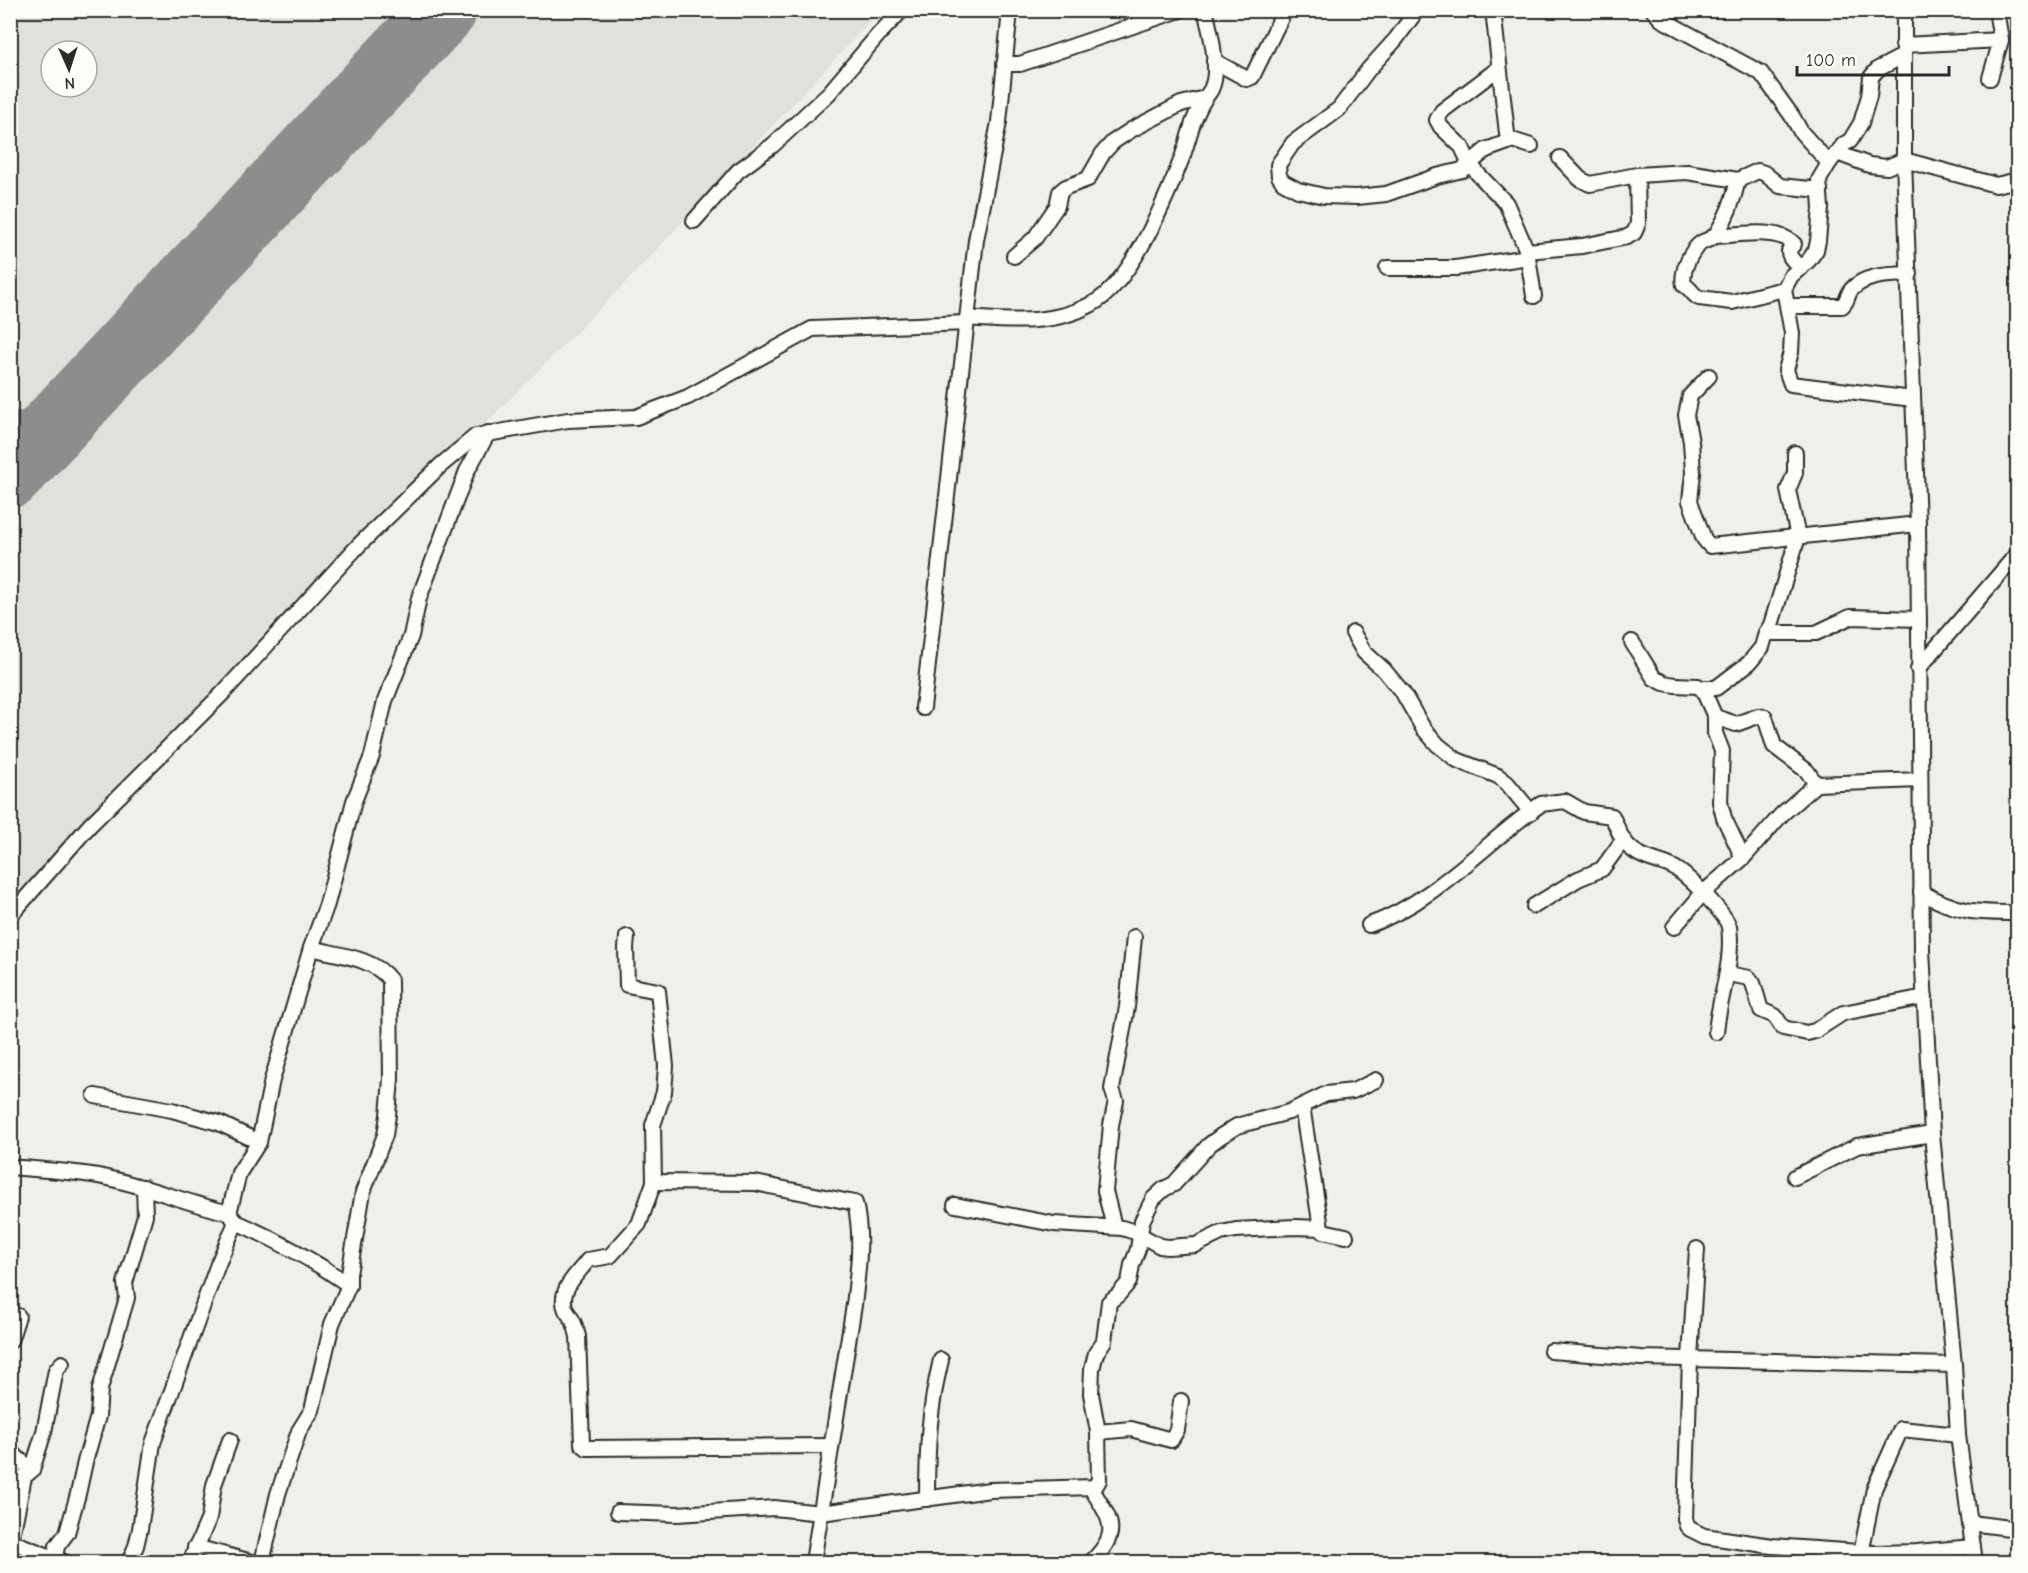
<svg xmlns="http://www.w3.org/2000/svg" width="2028" height="1573" font-family="'Comic Neue',sans-serif">
  <style>
    .built { fill: #e1e0dc; fill-rule: evenodd }
    .lines { fill: none; stroke-linecap: round; stroke-linejoin: round }
    .taxiway { stroke: #8e8d8b; stroke-width: 27 }
    .runway { stroke: #8e8d8b; stroke-width: 68 }
    .minor-casing { stroke: #2b2b2b; stroke-width: 18 }
    .minor { stroke: #fdfcf7; stroke-width: 14 }
  </style>
  <rect width="100%" height="100%" fill="#f0efeb"/>
  <filter id="ink" filterUnits="userSpaceOnUse"><feTurbulence type="fractalNoise" baseFrequency=".0167" numOctaves="2"/><feDisplacementMap in="SourceGraphic" scale="12" xChannelSelector="R" yChannelSelector="G"/><feConvolveMatrix kernelMatrix="1 2 1 2 8 2 1 2 1" color-interpolation-filters="sRGB"/></filter>
  <g filter="url(#ink)">
    <path class="built" d="M 11,11 L 880,11 L 633,275 L 553,356 L 490,419 L 464,441 L 426,469 L 359,537 L 11,911 ZM 51,51 L 87,51 L 87,87 L 51,87 Z"/>
    <g class="lines">
      <path class="taxiway" d="M 10,424 C 41,428 57,419 79,401"/>
      <polyline class="runway" points="10,474 443,10"/>
      <defs>
        <g id="minor">
          <polyline points="1417,10 1396,39 1368,70 1339,109 1293,143 1278,165 1279,176 1283,182 1298,190 1324,196 1357,197 1386,194 1437,176 1462,170 1486,150 1508,142 1493,10"/>
          <polyline points="1653,10 1661,19 1761,73 1792,116 1801,132 1829,163"/>
          <polyline points="1904,10 1904,160 1918,524 1922,950 1932,1134 1954,1365 1958,1435 1975,1562"/>
          <polyline points="1903,45 2001,40"/>
          <polyline points="1214,61 1247,79 1252,77 1285,10"/>
          <polyline points="1004,64 1020,64 1180,10"/>
          <polyline points="1499,68 1442,111 1437,120 1441,127 1462,147 1469,163 1479,175 1506,203 1527,251 1534,296"/>
          <polyline points="1990,78 2001,40 1996,10"/>
          <polyline points="1509,139 1531,146"/>
          <polyline points="1837,153 1869,165 1887,167 1904,160 1996,185 2018,180"/>
          <polyline points="1560,158 1580,179 1590,184 1637,175 1687,172 1738,180 1758,171 1764,173 1780,186 1820,190"/>
          <path d="M 1738,180 C 1734,198 1727,217 1717,233 C 1713,240 1707,239 1701,243 C 1690,251 1681,272 1684,285 C 1691,288 1693,296 1699,298 L 1732,302 L 1784,289 L 1791,276 L 1809,260 L 1816,250 L 1818,241 L 1821,208 L 1819,180 L 1829,163 L 1844,144 L 1850,141 L 1861,123 L 1869,96 L 1871,77 L 1878,69 L 1903,56"/>
          <polyline points="694,221 738,171 773,145 829,93 879,34 902,10"/>
          <path d="M 1714,236 C 1736,235 1778,227 1794,244 C 1783,253 1793,261 1801,268"/>
          <polyline points="1527,251 1582,246 1627,237 1634,233 1638,224 1637,175"/>
          <polyline points="1014,256 1035,238 1057,206 1060,192 1066,187 1088,179 1103,153 1113,142 1131,130 1181,104 1205,98"/>
          <polyline points="1387,268 1456,268 1528,257"/>
          <polyline points="1784,289 1792,333 1791,352 1786,370 1791,384 1913,399"/>
          <path d="M 1788,306 L 1842,306 C 1848,301 1847,295 1851,290 C 1865,274 1891,275 1910,274"/>
          <path d="M 967,318 C 1010,321 1052,326 1092,304 C 1131,284 1166,199 1182,158 C 1186,147 1189,135 1193,123 C 1196,115 1200,106 1205,98 C 1207,95 1211,91 1212,87 C 1220,69 1210,29 1205,10"/>
          <polyline points="1709,376 1690,396 1686,415 1691,442 1693,473 1690,501 1704,539 1710,546 1918,524"/>
          <polyline points="1353,633 1364,652 1384,670 1403,693 1423,728 1438,745 1457,760 1498,776 1507,783 1531,812"/>
          <polyline points="1766,633 1771,625 1798,537 1788,490 1795,473 1795,453"/>
          <polyline points="1632,642 1654,678 1664,683 1675,685 1698,686 1703,690 1715,717 1715,733 1722,751 1720,802 1724,818 1743,858"/>
          <polyline points="1918,669 2018,553"/>
          <polyline points="1701,688 1716,688 1749,663 1762,647 1766,633 1816,633 1850,617 1919,619"/>
          <polyline points="923,708 976,240 999,122 1010,10"/>
          <polyline points="1715,717 1736,724 1758,716 1765,717 1774,746 1807,771 1816,784"/>
          <path d="M 1921,892 C 1957,913 1977,913 2018,913"/>
          <polyline points="1534,906 1578,879 1602,869 1623,840"/>
          <polyline points="10,916 90,825 222,694 358,546 440,466 476,436 568,420 636,417 688,397 812,329 967,323"/>
          <path d="M 1369,925 C 1433,903 1486,842 1541,804 L 1565,801 L 1584,812 L 1612,816 C 1618,829 1622,843 1634,851 C 1647,861 1663,861 1676,869 C 1688,876 1727,915 1729,927 C 1734,963 1719,997 1716,1032"/>
          <polyline points="1674,927 1703,893 1743,858 1782,814 1816,784 1920,780"/>
          <path d="M 627,937 L 626,948 L 627,985 L 658,991 L 666,1066 L 664,1092 L 653,1125 L 654,1182 L 639,1224 L 610,1256 L 588,1260 C 578,1274 557,1290 566,1310 C 567,1313 570,1315 571,1318 C 575,1323 576,1330 578,1336 L 582,1444 L 587,1448 L 831,1446"/>
          <polyline points="1728,974 1749,978 1753,983 1761,1010 1775,1016 1783,1028 1807,1033 1815,1031 1843,1013 1925,997"/>
          <polyline points="95,1096 172,1110 219,1123 259,1142"/>
          <polyline points="1302,1106 1321,1228"/>
          <path d="M 10,1167 C 41,1170 73,1171 103,1177 C 146,1186 187,1203 229,1213"/>
          <polyline points="1795,1177 1857,1146 1932,1134"/>
          <path d="M 654,1182 L 755,1183 L 855,1203 C 863,1237 858,1271 854,1305 L 813,1562"/>
          <polyline points="955,1205 1054,1224 1122,1228 1135,1232 1160,1246 1168,1247 1196,1245 1221,1233 1236,1230 1295,1227 1321,1228 1323,1231 1346,1236"/>
          <path d="M 236,1222 C 277,1240 312,1259 349,1285"/>
          <polyline points="1114,1227 1105,1191 1111,1125 1116,1101 1112,1089 1127,1007 1134,937"/>
          <polyline points="1697,1249 1690,1358 1685,1519 1687,1526 1690,1529 1704,1536 1772,1546 1873,1553 1917,1552 1973,1547"/>
          <polyline points="10,1341 18,1316"/>
          <polyline points="1551,1351 1641,1358 1954,1365"/>
          <polyline points="1098,1432 1131,1429 1171,1440 1177,1430 1181,1401"/>
          <polyline points="10,1452 32,1470"/>
          <path d="M 927,1499 C 927,1449 929,1409 941,1360"/>
          <polyline points="618,1512 677,1514 774,1508 821,1513 990,1490 1095,1487 1099,1480 1098,1432 1091,1394 1092,1369 1096,1353 1104,1341 1109,1302 1118,1295 1129,1282 1132,1265 1138,1249 1142,1221 1153,1199 1164,1189 1174,1184 1209,1145 1221,1136 1237,1126 1289,1112 1326,1094 1353,1091 1376,1080"/>
          <polyline points="1970,1523 2018,1529"/>
          <polyline points="10,1541 64,1562"/>
          <polyline points="11,1541 24,1477 32,1470 44,1432 56,1370 62,1363"/>
          <polyline points="195,1547 252,1562"/>
          <polyline points="1861,1553 1874,1489 1901,1429 1958,1435"/>
          <polyline points="55,1558 57,1546 67,1533 78,1494 85,1462 98,1416 100,1389 127,1298 125,1283 145,1215 144,1187"/>
          <polyline points="129,1562 136,1546 140,1529 153,1443 218,1264 236,1222 229,1213 239,1173 259,1142 272,1080 311,948 327,904 354,801 372,756 385,701 411,636 419,598 467,471 488,433"/>
          <polyline points="190,1562 209,1518 214,1485 230,1440"/>
          <path d="M 262,1562 L 278,1494 L 299,1431 L 312,1410 L 332,1324 L 349,1285 L 349,1274 L 363,1192 L 385,1135 L 388,1115 L 391,1079 L 390,980 C 373,957 337,955 311,948"/>
          <path d="M 1091,1562 C 1122,1532 1111,1520 1091,1488"/>
        </g>
      </defs>
      <use href="#minor" class="minor-casing"/>
      <use href="#minor" class="minor"/>
    </g>
  </g>
  <rect width="2028" height="1573" fill="none" stroke="#fdfcf7" stroke-width="36"/>
  <rect x="18" y="18" width="1992" height="1537" fill="none" stroke="#2b2b2b" stroke-width="2" filter="url(#ink)"/>
  <g transform="translate(69 69) rotate(177)"><circle r="28" fill="#fdfcf7" stroke="#a9a8a5" stroke-width="1.5"/>
  <path d="M0-4.5L10 22L0 15L-10 22Z" fill="#2b2b2b"/>
  <text y="-9" font-size="16" font-weight="bold" text-anchor="middle" fill="#2b2b2b">N</text>
  </g>
  <path d="M1797 66v9h152v-9" fill="none" stroke="#2b2b2b" stroke-width="3"/>
  <text x="1806" y="66" font-size="18" fill="#2b2b2b" stroke="#fdfcf7" stroke-width="4.5" paint-order="stroke">100 m</text>
</svg>
